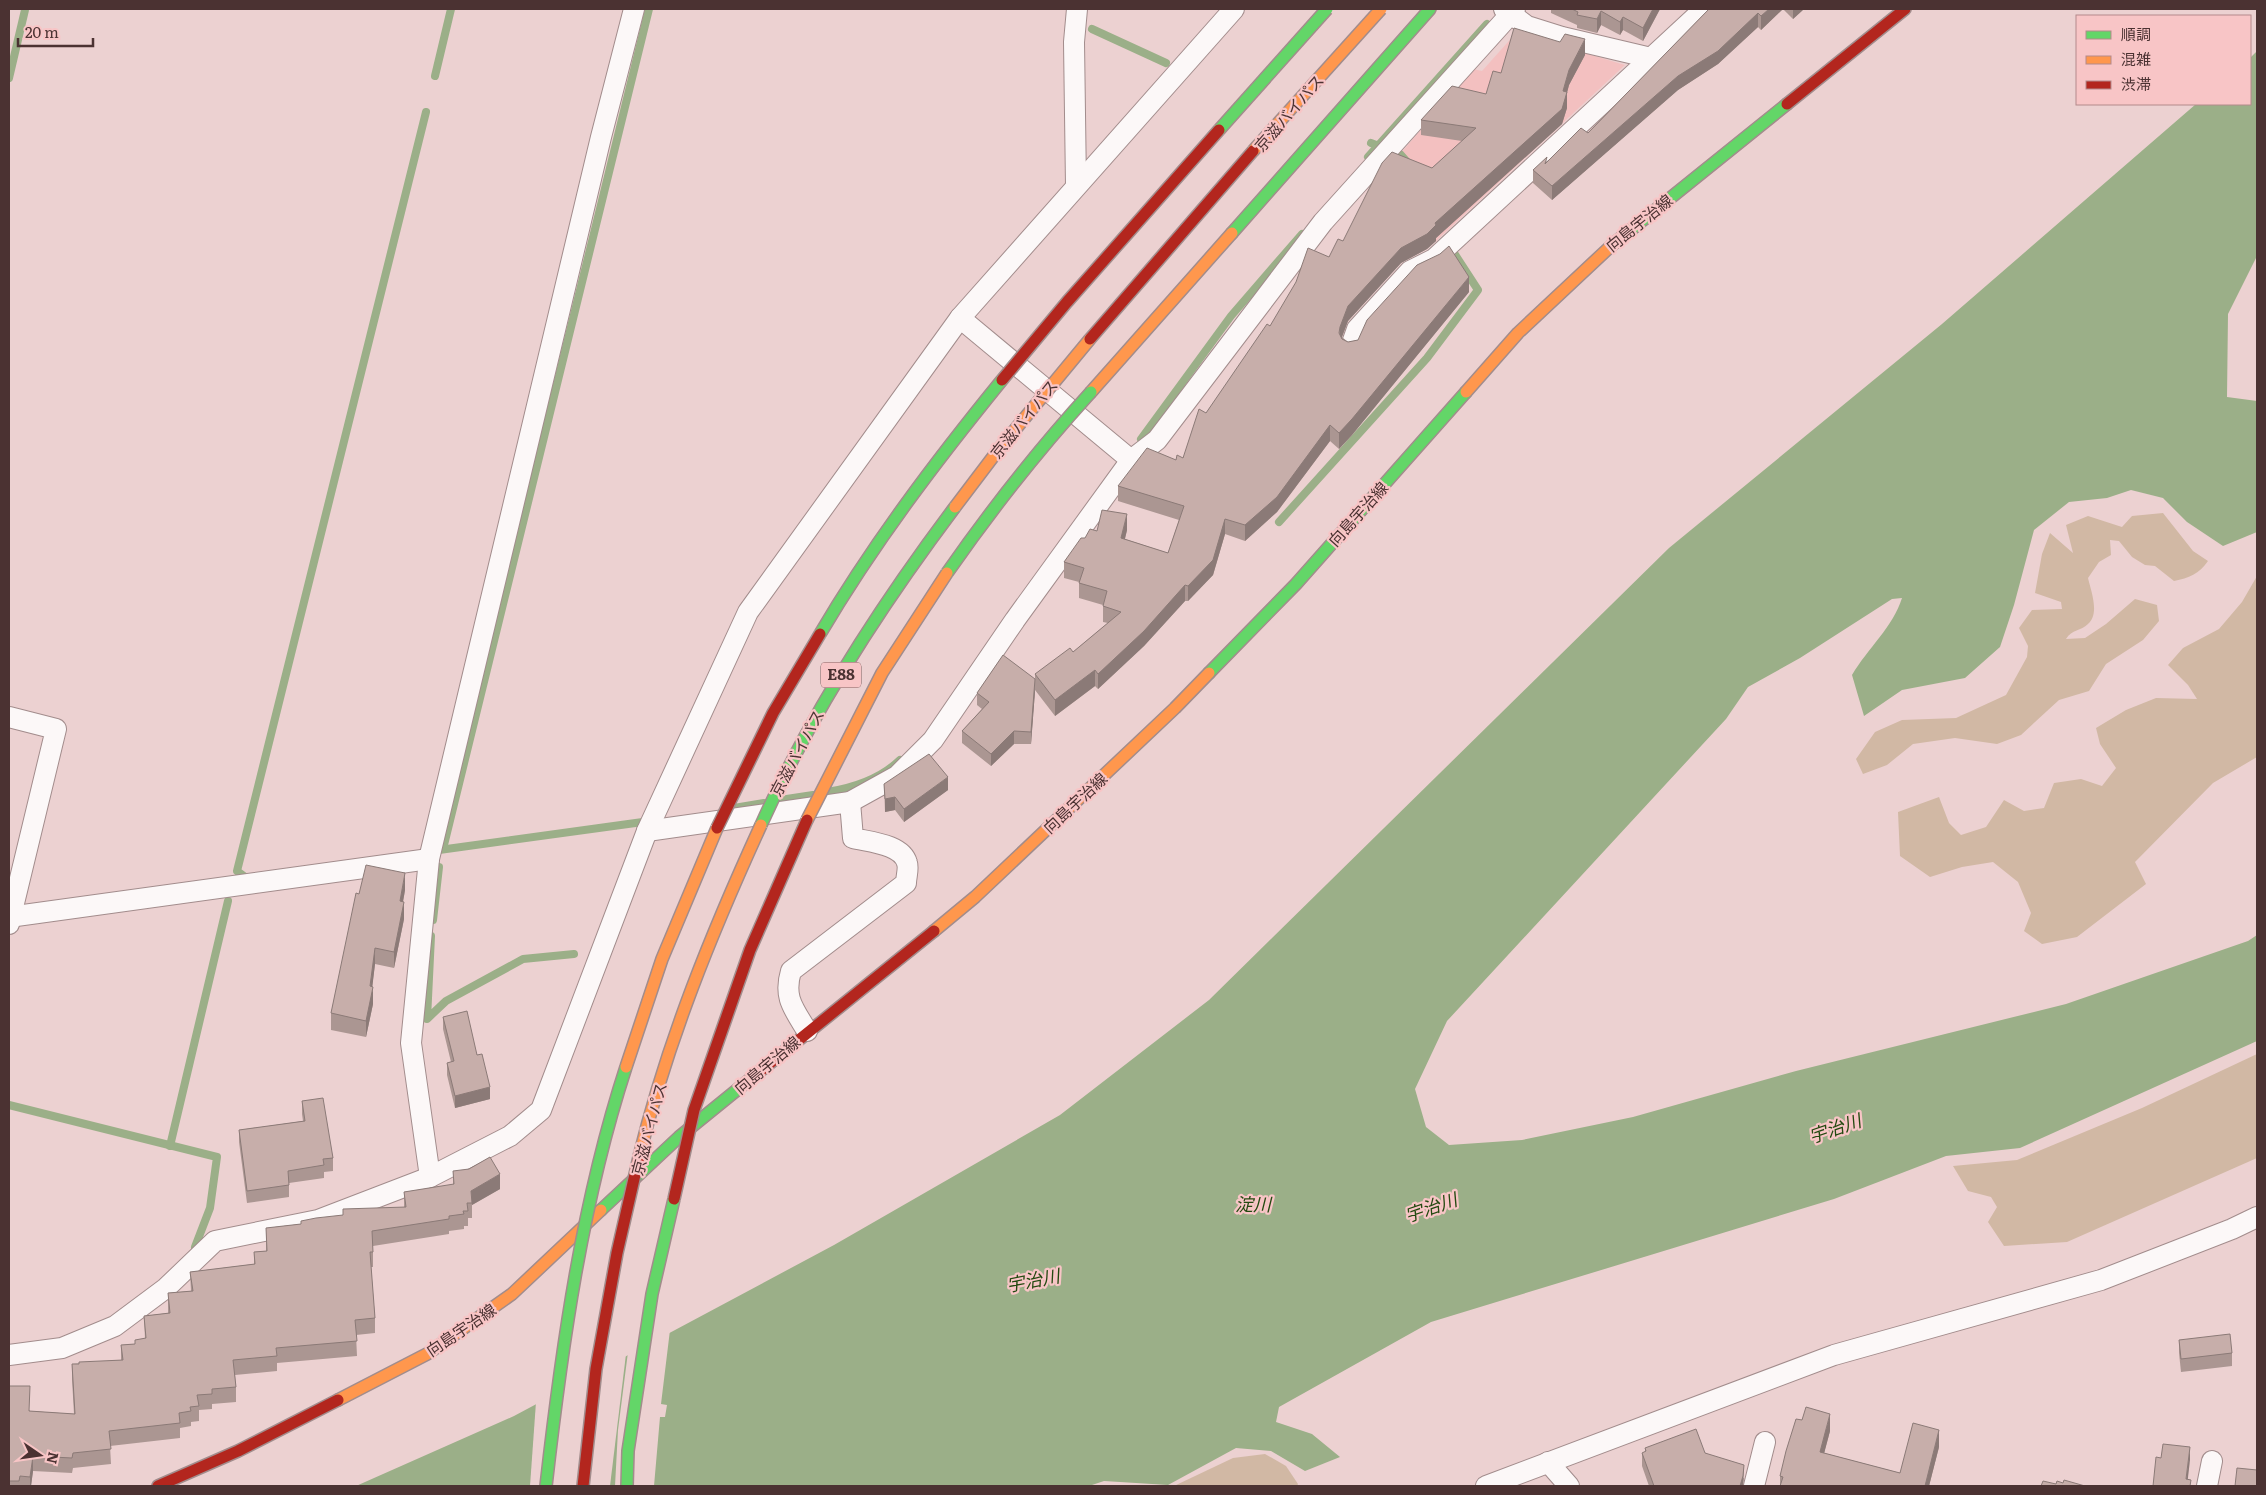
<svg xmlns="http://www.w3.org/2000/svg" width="2266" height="1495" font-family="Literata,'Noto Sans JP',serif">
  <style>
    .built { fill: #f3c0c0 }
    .green { fill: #d1b8a4 }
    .water { fill: #9baf88 }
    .pier { fill: #ecd1d1 }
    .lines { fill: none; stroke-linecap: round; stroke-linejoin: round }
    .stream { stroke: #9baf88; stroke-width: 8 }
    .street-casing { stroke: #a28c8c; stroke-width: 22 }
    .fast-casing { stroke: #a28c8c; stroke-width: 14 }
    .slow-casing { stroke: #a28c8c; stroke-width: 14 }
    .jam-casing { stroke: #a28c8c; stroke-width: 14 }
    .street { stroke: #fcf8f8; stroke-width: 20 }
    .fast { stroke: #63d668; stroke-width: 11 }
    .slow { stroke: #ff974d; stroke-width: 11 }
    .jam { stroke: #b3261e; stroke-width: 11 }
    .fast-bridge-casing { stroke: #a28c8c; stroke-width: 14; stroke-linecap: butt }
    .slow-bridge-casing { stroke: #a28c8c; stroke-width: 14; stroke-linecap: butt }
    .jam-bridge-casing { stroke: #a28c8c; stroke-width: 14; stroke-linecap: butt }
    .fast-bridge { stroke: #63d668; stroke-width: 11 }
    .slow-bridge { stroke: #ff974d; stroke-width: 11 }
    .jam-bridge { stroke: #b3261e; stroke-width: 11 }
    .wall { fill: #ab9692 }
    .shaded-wall { fill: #8b7a77 }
    .building { fill: #c7aeaa; stroke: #8b7a77 }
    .labels { text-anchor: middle; stroke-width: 4.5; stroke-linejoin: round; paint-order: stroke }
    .shield { fill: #f8c5c6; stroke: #7f5e5e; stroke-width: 1 }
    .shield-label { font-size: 15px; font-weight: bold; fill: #4b3232 }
    .street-label { font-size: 16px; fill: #4b3232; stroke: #f8c5c6 }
    .water-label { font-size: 18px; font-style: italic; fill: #234910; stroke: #f8c5c6 }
  </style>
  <rect width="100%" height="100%" fill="#ecd1d1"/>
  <polygon class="built" points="1516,33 1625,65 1436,241 1392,222 1409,165 1400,154 1473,69 1482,71"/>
  <g class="green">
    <path d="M 2163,513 L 2193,551 L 2208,561 C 2199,574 2189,578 2174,581 L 2155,566 L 2145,565 L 2132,557 L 2119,541 L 2110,540 L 2111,555 L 2099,562 L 2088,578 C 2091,591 2100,614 2088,624 C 2081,631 2072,629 2066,639 L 2085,638 L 2106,624 L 2135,599 L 2157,605 L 2159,621 L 2143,640 L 2106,664 L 2089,691 L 2059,700 L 2021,735 L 1997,744 L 1955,738 L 1913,744 L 1887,765 L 1863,774 L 1856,759 L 1875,732 L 1902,720 L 1956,718 L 2006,695 L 2027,657 L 2028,646 L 2019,628 L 2032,610 L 2062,609 L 2061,602 L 2035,593 L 2042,554 L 2050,533 L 2073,553 L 2066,525 L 2088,516 L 2122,527 L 2132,516 Z"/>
    <polygon points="2257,576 2257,757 2213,783 2135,862 2146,884 2077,937 2042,944 2024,931 2031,913 2018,882 1993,862 1962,867 1930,877 1900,856 1898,812 1939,797 1949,823 1961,835 1986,827 2004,800 2024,811 2044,808 2054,783 2081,779 2102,786 2116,768 2100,744 2096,728 2126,710 2156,698 2197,699 2188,685 2168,665 2183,648 2219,629 2242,602"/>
    <polygon points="2257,1054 2257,1158 2067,1242 2004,1246 1988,1222 1997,1207 1991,1197 1968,1191 1953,1166 2017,1160 2142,1108"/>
    <polygon points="1265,1454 1286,1466 1298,1484 1297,1486 1174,1486 1233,1458"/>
  </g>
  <path class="water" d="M 2257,51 L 2257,256 L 2228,314 L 2227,397 L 2257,401 L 2257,532 L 2223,546 L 2187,522 L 2163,498 L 2131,490 L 2107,498 L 2069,502 L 2034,530 L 2014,605 L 2000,647 L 1965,678 L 1902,690 L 1864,716 L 1852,675 C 1868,648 1893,627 1902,598 L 1892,599 L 1800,658 L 1748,687 L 1726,719 L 1447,1021 L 1415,1089 L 1426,1127 L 1449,1145 L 1522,1140 L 1633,1117 L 1796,1071 L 2066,1004 L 2248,941 L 2257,935 L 2257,1041 L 2020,1148 L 1946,1156 L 1834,1199 L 1431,1322 L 1279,1407 L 1276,1422 L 1312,1434 L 1340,1457 L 1305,1471 L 1271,1451 L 1236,1448 L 1168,1485 L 1104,1481 L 1089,1486 L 356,1486 L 514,1416 L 834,1245 L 1060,1115 L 1209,1000 L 1669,548 L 1942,324 L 2196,104 L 2250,104 L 2250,58 Z"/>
  <g class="pier">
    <polygon points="670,1330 661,1404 667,1405 665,1417 660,1417 654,1486 615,1486 618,1430 628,1352"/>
    <polygon points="626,1354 610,1486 530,1486 536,1402"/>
  </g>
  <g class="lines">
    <g class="stream">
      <polyline points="1092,29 1166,63"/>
      <polyline points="435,76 451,9"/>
      <polyline points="9,78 25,10"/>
      <polyline points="1371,143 1400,154 1408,163"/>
      <polyline points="1368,157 1487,24"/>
      <polyline points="1141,439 1231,316 1302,234"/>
      <polyline points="1279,522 1427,358 1478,290 1454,253"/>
      <path d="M 827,792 C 853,788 880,779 900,760"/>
      <polyline points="780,800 813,795"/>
      <polyline points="734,808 764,803"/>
      <polyline points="443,849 649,9"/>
      <polyline points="432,851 650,821"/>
      <polyline points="245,877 237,871 426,112"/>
      <polyline points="433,920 439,867"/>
      <polyline points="431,936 427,1019 446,1001 523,959 574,954"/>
      <polyline points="9,1105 217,1157 210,1208 195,1247"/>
      <polyline points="170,1146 228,901"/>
    </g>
    <defs>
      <g id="street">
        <polyline points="1504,9 1527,26 1562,37 1651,58"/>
        <polyline points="1076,186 1074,42 1077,9"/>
        <polyline points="960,318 1131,460"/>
        <polyline points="1351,346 1357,329 1410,271 1434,259 1704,9"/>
        <polyline points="9,717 56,729 9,924"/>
        <polyline points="647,831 850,802 897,776 933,740 1015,620 1131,460 1157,440 1323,222 1515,9"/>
        <polyline points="9,917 429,859"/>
        <path d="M 807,1031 C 794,1009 783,998 791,971 L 906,883 C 906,877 909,869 907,863 C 902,844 869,842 853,838 L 850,802"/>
        <polyline points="430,1177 411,1043 429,859 601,137 634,9"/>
        <polyline points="9,1355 62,1348 115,1326 166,1288 215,1241 318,1220 430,1177 510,1136 541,1110 647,831 748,612 960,318 1234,9"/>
        <polyline points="1548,1462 1569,1486"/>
        <polyline points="1486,1486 1834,1355 2101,1280 2232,1229 2257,1217"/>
        <polyline points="1754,1486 1765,1442"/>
        <polyline points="2207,1486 2212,1461"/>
      </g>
      <g id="fast">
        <polyline points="1232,233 1430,9"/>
        <polyline points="1612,245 1787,104"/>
        <polyline points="1209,673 1296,584 1466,392"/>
        <polyline points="601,1210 679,1137 759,1072"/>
      </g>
      <g id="slow">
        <polyline points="1091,392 1232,233"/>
        <polyline points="1466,392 1518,333 1612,245"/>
        <polyline points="934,931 975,897 1175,708 1209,673"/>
        <polyline points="338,1400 427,1354 512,1294 601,1210"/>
      </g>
      <g id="jam">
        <polyline points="1787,104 1905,9"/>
        <polyline points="759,1072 934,931"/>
        <polyline points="158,1486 238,1451 338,1400"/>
      </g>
    </defs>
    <use href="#street" class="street-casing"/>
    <use href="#fast" class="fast-casing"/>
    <use href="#slow" class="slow-casing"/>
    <use href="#jam" class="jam-casing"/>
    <use href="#street" class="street"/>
    <use href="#fast" class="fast"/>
    <use href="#slow" class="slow"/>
    <use href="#jam" class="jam"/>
    <defs>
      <g id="fast-bridge">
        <polyline points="1219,130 1327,9"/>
        <path d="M 947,573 C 991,510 1039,449 1091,392"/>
        <path d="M 820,634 C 873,544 936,461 1002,380"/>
        <path d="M 761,825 C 811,713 882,604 955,507"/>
        <path d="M 546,1486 C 562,1345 582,1202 626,1067"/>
        <polyline points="627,1486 628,1451 652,1294 674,1199"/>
      </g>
      <g id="slow-bridge">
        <polyline points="1253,151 1381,9"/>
        <polyline points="955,507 999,449 1090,339"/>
        <polyline points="807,820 882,673 947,573"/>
        <polyline points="626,1067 662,959 717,828"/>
        <path d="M 639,1157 C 667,1042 712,932 761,825"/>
      </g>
      <g id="jam-bridge">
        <polyline points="1090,339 1253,151"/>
        <polyline points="1002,380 1067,302 1219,130"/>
        <polyline points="717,828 773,713 820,634"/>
        <polyline points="674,1199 694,1110 750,950 807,820"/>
        <polyline points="583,1486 596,1369 617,1253 639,1157"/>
      </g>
    </defs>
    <use href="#fast-bridge" class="fast-bridge-casing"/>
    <use href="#slow-bridge" class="slow-bridge-casing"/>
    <use href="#jam-bridge" class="jam-bridge-casing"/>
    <use href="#fast-bridge" class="fast-bridge"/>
    <use href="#slow-bridge" class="slow-bridge"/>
    <use href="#jam-bridge" class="jam-bridge"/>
  </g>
  <g class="wall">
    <polygon points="1551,9 1660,9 1643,41 1623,30 1620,35 1601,25 1597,33 1577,28 1577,25 1551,13"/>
    <polygon points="1709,9 1804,9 1793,19 1783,9 1761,30 1758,27 1718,64 1678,90 1552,200 1533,183 1533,170 1547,161 1588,133"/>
    <polygon points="1585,55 1569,85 1567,92 1567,108 1562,124 1436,238 1436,241 1427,249 1401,263 1348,321 1342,337 1348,342 1358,340 1469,292 1352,435 1339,449 1330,441 1277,512 1245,541 1225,534 1213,575 1188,601 1185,601 1144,646 1098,689 1095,686 1055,716 1035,690 1035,674 1073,652 1108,623 1103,622 1103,605 1079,598 1079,582 1064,578 1064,562 1085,538 1097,531 1127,530 1125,539 1168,553 1179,520 1118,501 1118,486 1176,460 1183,458 1206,413 1270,326 1329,257 1343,241 1432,168 1462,141 1421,135 1421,120 1486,94 1501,73"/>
    <polygon points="1035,691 1031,744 1014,744 991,766 962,743 962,731 982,709 977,705 977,693"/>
    <polygon points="884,784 948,790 904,822 895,810 885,812"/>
    <polygon points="405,890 403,902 404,919 394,968 375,964 372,987 373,1004 366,1037 331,1030 331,1013 359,894"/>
    <polygon points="443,1017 477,1055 490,1099 455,1108 447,1075 447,1063 451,1062 443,1029"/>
    <polygon points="302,1101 333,1158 333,1171 324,1172 324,1178 289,1183 289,1197 247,1203 239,1142 239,1130 303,1121 302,1114"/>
    <polygon points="453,1171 500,1189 472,1205 472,1218 468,1218 468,1226 464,1226 464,1229 449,1231 449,1234 373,1246 373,1267 371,1267 375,1318 375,1333 356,1335 357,1356 277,1363 277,1371 235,1375 236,1387 236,1402 212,1404 212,1409 199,1410 199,1421 191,1422 191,1426 180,1428 180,1438 110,1446 111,1464 73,1468 72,1473 33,1471 31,1486 9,1486 9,1386 30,1411 74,1414 72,1379 72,1364 121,1360 121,1345 135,1344 145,1339 144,1316 168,1313 168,1293 191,1291 190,1272 254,1264 254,1252 266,1251 266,1228 301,1224 343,1215 404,1207 404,1192 453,1185"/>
    <polygon points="2179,1340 2232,1353 2232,1366 2181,1372 2179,1353"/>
    <polygon points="1802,1420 1830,1431 1824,1453 1900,1473 1939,1447 1929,1486 1780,1486 1780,1476"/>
    <polygon points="1645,1448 1705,1453 1744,1478 1743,1486 1649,1486 1642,1466 1642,1453 1645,1452"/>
  </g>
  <g class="shaded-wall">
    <polygon points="1653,9 1660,9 1643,41 1643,28"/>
    <polygon points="1769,9 1783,9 1761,30 1761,16"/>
    <polygon points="1793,9 1804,9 1793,19"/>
    <polygon points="1601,11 1601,25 1597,33 1597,19"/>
    <polygon points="1758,13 1758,27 1718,64 1678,90 1552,200 1552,186 1678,76"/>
    <polygon points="1623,17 1623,30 1620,35 1620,22"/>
    <polygon points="1585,39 1585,55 1569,85 1567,93 1567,92 1567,108 1562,124 1436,238 1436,241 1427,249 1401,263 1348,321 1340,342 1340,327 1348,306 1401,248 1435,223 1563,91 1569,70"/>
    <polygon points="1469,277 1469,292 1352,435 1339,449 1339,433"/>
    <polygon points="1330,425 1330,441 1277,512 1245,541 1245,525"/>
    <polygon points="1127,514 1127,530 1121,554 1121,538"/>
    <polygon points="1225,519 1225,534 1213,575 1188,601 1188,586"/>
    <polygon points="1185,585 1185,601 1144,646 1098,689 1098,674"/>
    <polygon points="1095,670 1095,686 1055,716 1055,700"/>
    <polygon points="1035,679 1035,691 1031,744 1031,732"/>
    <polygon points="1014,731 1014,744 991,766 991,754"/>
    <polygon points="948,777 948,790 904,822 904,809"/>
    <polygon points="895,797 895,810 885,812 885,799"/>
    <polygon points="405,873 405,890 400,918 400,901"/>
    <polygon points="404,902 404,919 394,968 394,952"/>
    <polygon points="375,948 375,964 371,998 373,987 373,1004 366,1037 366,1021"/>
    <polygon points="490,1087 490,1099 455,1108 455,1096"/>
    <polygon points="500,1174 500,1189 472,1205 471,1191"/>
    <polygon points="1830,1414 1830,1431 1820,1469 1820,1452"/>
    <polygon points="1939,1430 1939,1447 1929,1486 1925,1486"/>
    <polygon points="2190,1447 2190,1460 2187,1486 2186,1479"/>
    <polygon points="33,1456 33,1471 31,1486 30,1486 30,1477"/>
    <polygon points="1744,1465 1743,1486 1740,1486"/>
  </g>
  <g class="building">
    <polygon points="1572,9 1653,9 1643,28 1623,17 1620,22 1601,11 1597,19 1577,15 1578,12"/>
    <polygon points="1709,9 1769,9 1761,16 1758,13 1718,51 1678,76 1552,186 1533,170 1547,157 1545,164 1581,128 1588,133"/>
    <polygon points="1514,28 1560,42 1565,34 1585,39 1569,70 1563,91 1567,92 1562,109 1435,223 1436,225 1427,234 1401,248 1348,306 1340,327 1339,333 1342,339 1348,342 1358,340 1367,320 1417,265 1440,254 1449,246 1469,277 1352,419 1339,433 1330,425 1277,497 1245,525 1225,519 1213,560 1188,586 1185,585 1144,631 1098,674 1095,670 1055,700 1035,674 1070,648 1073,652 1121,612 1103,606 1107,591 1079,583 1084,568 1064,562 1081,538 1085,538 1090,529 1097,531 1102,510 1127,514 1121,538 1168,553 1184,506 1118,486 1147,448 1176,460 1177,455 1183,458 1199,409 1206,413 1267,324 1270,326 1296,282 1308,248 1329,257 1338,239 1343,241 1382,163 1392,152 1432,168 1476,128 1421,120 1452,86 1486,94 1493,71 1501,73"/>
    <polygon points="1003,655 1035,679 1031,732 1014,731 991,754 962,731 989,702 977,693"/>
    <polygon points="929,754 948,777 904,809 895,797 885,799 884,784"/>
    <polygon points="366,865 405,873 400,901 404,902 394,952 375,948 370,986 373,987 366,1021 331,1013 356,893 359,894"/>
    <polygon points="467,1011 477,1055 482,1054 490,1087 455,1096 447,1063 454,1061 443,1017"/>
    <polygon points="323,1098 333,1158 323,1159 324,1165 288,1171 289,1185 247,1191 239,1130 305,1121 302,1101"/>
    <polygon points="490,1157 500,1174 471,1191 472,1203 467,1203 468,1211 463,1211 464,1214 449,1216 449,1219 372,1231 373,1252 370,1252 375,1318 355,1320 357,1341 276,1348 277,1356 233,1360 236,1387 212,1389 212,1394 197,1395 199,1406 190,1407 191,1411 179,1413 180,1423 109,1431 111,1449 73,1453 72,1458 33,1456 30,1477 20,1476 19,1481 9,1481 9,1386 30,1386 29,1411 75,1414 72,1364 79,1364 79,1362 123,1360 121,1345 135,1344 135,1340 146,1338 144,1316 170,1313 168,1293 193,1291 190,1272 255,1264 254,1252 267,1251 266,1228 301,1224 301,1221 316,1218 343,1215 343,1209 406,1207 404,1192 454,1184 453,1171 469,1169"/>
    <polygon points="2230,1334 2232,1353 2181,1359 2179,1340"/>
    <polygon points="1806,1407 1830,1414 1820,1452 1900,1473 1913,1423 1939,1430 1925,1486 1780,1486 1783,1477 1780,1476 1786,1451 1796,1419 1802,1420"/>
    <polygon points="1696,1429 1705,1453 1744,1465 1743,1476 1740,1486 1654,1486 1642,1453 1646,1451 1645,1448"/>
    <polygon points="2163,1444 2190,1447 2186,1479 2191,1480 2190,1486 2153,1486 2156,1457 2161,1458"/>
    <polygon points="2237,1468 2257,1470 2257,1486 2235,1486"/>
    <polygon points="2064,1480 2085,1486 2041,1486 2043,1481 2056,1484 2057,1481 2063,1483"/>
  </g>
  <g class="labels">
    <rect class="shield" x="821" y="662.5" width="40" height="25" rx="4"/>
    <g class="shield-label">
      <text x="841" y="680">E88</text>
    </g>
    <g class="street-label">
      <text transform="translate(1289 113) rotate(-49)" y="6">京滋バイパス</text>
      <text transform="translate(1639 223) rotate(-39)" y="6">向島宇治線</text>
      <text transform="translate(1024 419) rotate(-51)" y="6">京滋バイパス</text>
      <text transform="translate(1358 514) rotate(-48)" y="6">向島宇治線</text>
      <text transform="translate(797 753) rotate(-62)" y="6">京滋バイパス</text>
      <text transform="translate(1075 803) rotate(-43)" y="6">向島宇治線</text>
      <text transform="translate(767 1065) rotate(-40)" y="6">向島宇治線</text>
      <text transform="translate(649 1129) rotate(-75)" y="6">京滋バイパス</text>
      <text transform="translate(461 1330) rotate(-34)" y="6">向島宇治線</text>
    </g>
    <g class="water-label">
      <text transform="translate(1835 1129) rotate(-19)" y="6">宇治川</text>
      <text x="1253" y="1211">淀川</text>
      <text transform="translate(1431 1208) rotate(-19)" y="6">宇治川</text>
      <text transform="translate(1033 1281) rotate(-11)" y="6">宇治川</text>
    </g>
  </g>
  <rect width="2266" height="1495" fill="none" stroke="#4b3232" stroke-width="20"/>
  <rect x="2076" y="15" width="175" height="90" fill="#f8c5c6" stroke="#b38a8b"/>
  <rect x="2086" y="31" width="25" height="8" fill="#63d668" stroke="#b38a8b"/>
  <text x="2121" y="40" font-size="15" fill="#4b3232">順調</text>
  <rect x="2086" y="56" width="25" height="8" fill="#ff974d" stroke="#b38a8b"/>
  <text x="2121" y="65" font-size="15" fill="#4b3232">混雑</text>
  <rect x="2086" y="81" width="25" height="8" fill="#b3261e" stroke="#b38a8b"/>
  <text x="2121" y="90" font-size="15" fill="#4b3232">渋滞</text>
  <g transform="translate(40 1455) rotate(103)" stroke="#f8c5c6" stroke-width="4" paint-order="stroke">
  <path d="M0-4L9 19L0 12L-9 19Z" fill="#4b3232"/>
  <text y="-8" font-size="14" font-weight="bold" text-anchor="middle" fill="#4b3232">N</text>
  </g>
  <path d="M18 38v8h75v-8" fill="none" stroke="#4b3232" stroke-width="2.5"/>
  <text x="25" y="38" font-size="15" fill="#4b3232" stroke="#f8c5c6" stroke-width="4" paint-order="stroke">20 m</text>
</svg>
